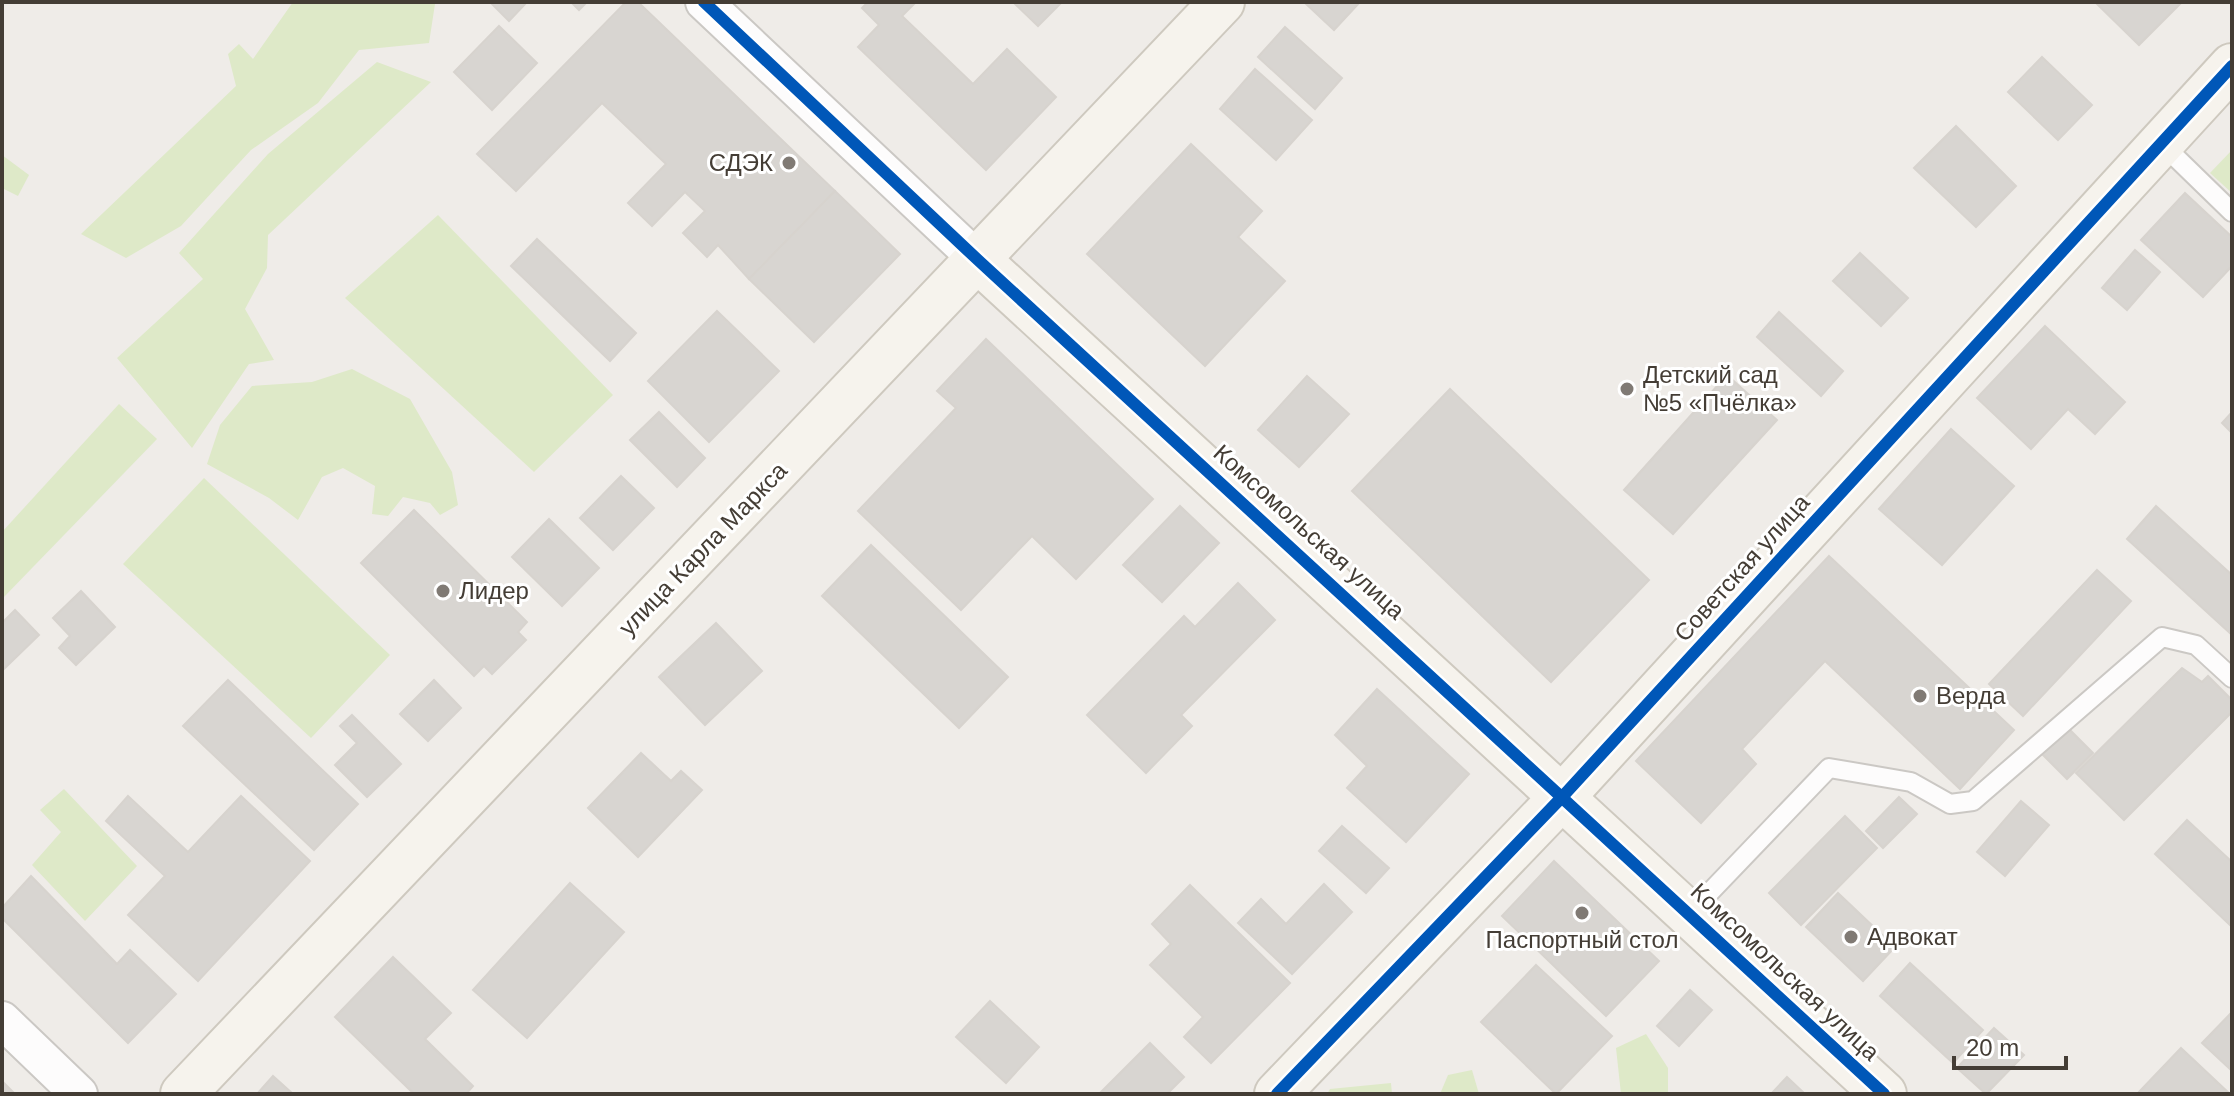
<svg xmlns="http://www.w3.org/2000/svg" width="2234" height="1096" font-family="Arial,sans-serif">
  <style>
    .green { fill: #dee9c8 }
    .building { fill: #d8d5d1; stroke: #d7d3ce; stroke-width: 2 }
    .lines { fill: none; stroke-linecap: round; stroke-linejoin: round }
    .lane-casing { stroke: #cbc8c4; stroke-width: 22 }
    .street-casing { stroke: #cbc8c4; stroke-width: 40 }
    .secondary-casing { stroke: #cec9bf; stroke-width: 48 }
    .lane { stroke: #fdfcfc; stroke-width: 18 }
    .street { stroke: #fdfcfc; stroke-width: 36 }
    .secondary { stroke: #f6f3ed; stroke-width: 44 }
    .cycleway-casing { stroke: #fff; stroke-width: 17 }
    .cycleway { stroke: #0057b8; stroke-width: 12 }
    .poi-dot { fill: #807a74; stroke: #fff; stroke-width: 3 }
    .labels { text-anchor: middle; stroke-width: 6; stroke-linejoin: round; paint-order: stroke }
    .poi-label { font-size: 24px; fill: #443d35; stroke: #fff; text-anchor: start }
    .street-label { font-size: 24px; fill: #443d35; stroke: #fff }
  </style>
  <rect width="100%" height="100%" fill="#efece8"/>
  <g class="green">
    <polygon points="293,2 435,4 429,43 359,50 318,103 251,150 181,226 126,258 81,234 236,86 228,54 239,44 253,59"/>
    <polygon points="377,62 431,82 268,235 267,268 245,309 274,360 249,364 192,448 117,358 203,279 179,253 268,154"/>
    <polygon points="2232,150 2232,193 2210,173"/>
    <polygon points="2,155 29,175 18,196 2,188"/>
    <polygon points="438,215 613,395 534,472 345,298"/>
    <polygon points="352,369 410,399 452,472 458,505 440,515 430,503 403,497 388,516 372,514 375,486 343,468 322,477 298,520 269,498 207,464 220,425 252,386 312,382"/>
    <polygon points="119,404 157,439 2,599 2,532"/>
    <polygon points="204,478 390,655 311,738 123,564"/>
    <polygon points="64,789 137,866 85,921 32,865 61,832 40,810"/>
    <polygon points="1646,1034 1668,1068 1668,1094 1621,1094 1616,1048"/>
    <polygon points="1472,1070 1479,1094 1440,1094 1448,1075"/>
    <polygon points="1391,1083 1392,1094 1327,1094 1330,1089"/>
  </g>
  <g class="building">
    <polygon points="490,2 527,2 509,21"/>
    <polygon points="571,2 587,2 579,10"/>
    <polygon points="626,2 638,2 835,191 749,279 718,245 707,257 683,233 705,211 685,192 652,226 628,203 666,164 602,103 516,191 477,154"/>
    <polygon points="868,2 916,2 902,16 973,84 1007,49 1056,97 986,170 858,47 879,25 862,8"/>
    <polygon points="1013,2 1062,2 1038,26"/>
    <polygon points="1304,2 1360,2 1334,30"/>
    <polygon points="2095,2 2182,2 2139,45"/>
    <polygon points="499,26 537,63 492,110 454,72"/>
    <polygon points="1285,27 1342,78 1315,109 1258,57"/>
    <polygon points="2042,57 2092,105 2058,140 2008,92"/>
    <polygon points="1255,69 1312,120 1276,160 1220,109"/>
    <polygon points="1956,126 2016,186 1976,227 1914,168"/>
    <polygon points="1191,144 1262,211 1238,237 1285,281 1205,366 1087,254"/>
    <polygon points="835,191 900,254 814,342 749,279"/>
    <polygon points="2185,193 2232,237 2232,266 2203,297 2141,240"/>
    <polygon points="537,239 636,333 610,361 511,266"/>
    <polygon points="2135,250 2160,272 2127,310 2102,288"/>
    <polygon points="1860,253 1908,298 1881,326 1833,281"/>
    <polygon points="717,311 779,371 709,442 648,381"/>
    <polygon points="1779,312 1843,371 1821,396 1757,337"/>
    <polygon points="2045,326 2125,402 2095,434 2068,409 2031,449 1977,398"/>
    <polygon points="986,339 1153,499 1076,579 1032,536 961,610 858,511 956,408 937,391"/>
    <polygon points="1727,375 1777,420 1673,534 1624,490"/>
    <polygon points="1307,376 1349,414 1299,467 1258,430"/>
    <polygon points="1450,389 1649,580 1551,682 1352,491"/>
    <polygon points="659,412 705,458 677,487 630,440"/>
    <polygon points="2232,412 2232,433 2222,423"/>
    <polygon points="1951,429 2014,486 1942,565 1879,509"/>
    <polygon points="621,476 654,508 613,550 580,518"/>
    <polygon points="1180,506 1219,543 1162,602 1123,565"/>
    <polygon points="2156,506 2232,575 2232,635 2127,539"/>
    <polygon points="414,510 527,622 518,632 526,640 492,674 484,666 474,676 361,563"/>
    <polygon points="549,519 599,568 562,606 512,557"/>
    <polygon points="871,545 1008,677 959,728 822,596"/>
    <polygon points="1829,556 2014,730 1960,789 1825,661 1742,749 1756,764 1701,823 1636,761"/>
    <polygon points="2097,570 2131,601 2023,716 1989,684"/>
    <polygon points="1238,583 1275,620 1181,715 1192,726 1146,773 1087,715 1184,616 1195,627"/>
    <polygon points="81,591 115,627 76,665 59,648 70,636 53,618"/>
    <polygon points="15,610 39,635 2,671 2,623"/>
    <polygon points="716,623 762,671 705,725 659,677"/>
    <polygon points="2182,668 2202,682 2208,676 2232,700 2232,712 2124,820 2076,773"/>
    <polygon points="228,680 358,804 314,850 183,726"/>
    <polygon points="434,680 461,708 428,741 400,714"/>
    <polygon points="1377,689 1469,774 1406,842 1347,788 1367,766 1335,735"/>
    <polygon points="352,715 401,764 367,797 335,765 357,743 340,726"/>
    <polygon points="2067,727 2093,753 2067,779 2041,753"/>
    <polygon points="641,753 671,781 681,771 702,790 638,857 588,808"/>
    <polygon points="128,796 188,852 241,796 310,861 198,981 128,915 165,876 106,821"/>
    <polygon points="1899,797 1917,814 1883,848 1866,831"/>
    <polygon points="2021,801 2049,825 2005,876 1977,852"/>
    <polygon points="1845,816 1877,848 1801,925 1769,893"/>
    <polygon points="2187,820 2232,862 2232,927 2155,854"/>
    <polygon points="1342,826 1389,868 1366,893 1319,851"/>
    <polygon points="1554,861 1659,961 1606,1016 1502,916"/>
    <polygon points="31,876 117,964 130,950 176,994 128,1043 2,918 2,908"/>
    <polygon points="570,883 624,932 527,1038 473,990"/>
    <polygon points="1324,884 1352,912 1292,974 1238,923 1261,899 1286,924"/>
    <polygon points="1190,885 1290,983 1211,1063 1184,1037 1203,1017 1150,965 1171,944 1152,924"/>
    <polygon points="1838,893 1895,947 1863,981 1806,927"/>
    <polygon points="393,957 451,1013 425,1039 473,1086 466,1094 414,1094 335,1017"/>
    <polygon points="1910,963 1983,1030 1953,1063 1880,996"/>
    <polygon points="1536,965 1612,1036 1556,1094 1481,1022"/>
    <polygon points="1690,990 1712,1010 1679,1046 1657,1026"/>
    <polygon points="990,1001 1039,1047 1006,1083 956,1037"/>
    <polygon points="2232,1012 2232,1071 2202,1043"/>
    <polygon points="1994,1028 2024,1055 1986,1094 1957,1068"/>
    <polygon points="1150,1043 1184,1077 1167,1094 1099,1094"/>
    <polygon points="2181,1048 2230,1094 2137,1094"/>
    <polygon points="273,1076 293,1094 257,1094"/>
    <polygon points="1787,1077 1805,1094 1771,1094"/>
    <polygon points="2,1081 15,1094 2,1094"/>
  </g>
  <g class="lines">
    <defs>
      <g id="lane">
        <polyline points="2161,143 2232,212"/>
        <polyline points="1690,913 1829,768 1911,782 1950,804 1973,801 2162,637 2196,645 2232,678"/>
      </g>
      <g id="street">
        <polyline points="704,2 978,260"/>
        <polyline points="2,1020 79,1094"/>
      </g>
      <g id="secondary">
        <polyline points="978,260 1884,1094"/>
        <polyline points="183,1094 1222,2"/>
        <polyline points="1277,1094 1564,795 2232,66"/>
      </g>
    </defs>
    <use href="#lane" class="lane-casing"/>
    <use href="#street" class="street-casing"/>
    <use href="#secondary" class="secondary-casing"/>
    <use href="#lane" class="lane"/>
    <use href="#street" class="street"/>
    <use href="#secondary" class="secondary"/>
    <defs>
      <g id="cycleway">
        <polyline points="704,2 978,260 1884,1094"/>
        <polyline points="1277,1094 1564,795 2232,66"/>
      </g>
    </defs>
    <use href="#cycleway" class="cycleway-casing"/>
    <use href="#cycleway" class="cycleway"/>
  </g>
  <g class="poi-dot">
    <circle cx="789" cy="163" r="8"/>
    <circle cx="1627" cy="389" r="8"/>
    <circle cx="443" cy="591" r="8"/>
    <circle cx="1920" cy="696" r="8"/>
    <circle cx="1582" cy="913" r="8"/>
    <circle cx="1851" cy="937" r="8"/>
  </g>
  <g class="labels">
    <g class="poi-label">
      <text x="773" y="171" text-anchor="end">СДЭК</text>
      <text x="1643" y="383">Детский сад<tspan x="1643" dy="28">№5 «Пчёлка»</tspan></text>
      <text x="459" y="599">Лидер</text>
      <text x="1936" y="704">Верда</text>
      <text x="1867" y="945">Адвокат</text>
      <text x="1582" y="948" text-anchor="middle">Паспортный стол</text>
    </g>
    <g class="street-label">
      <text transform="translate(1309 532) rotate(42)" y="8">Комсомольская улица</text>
      <text transform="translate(703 549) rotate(-46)" y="8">улица Карла Маркса</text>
      <text transform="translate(1742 568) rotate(-48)" y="8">Советская улица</text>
      <text transform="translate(1785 972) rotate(43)" y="8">Комсомольская улица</text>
    </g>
  </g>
  <rect width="2234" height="1096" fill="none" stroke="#443d35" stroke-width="8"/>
  <path d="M1954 1056v12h112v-12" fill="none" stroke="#443d35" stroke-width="4"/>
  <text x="1966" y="1056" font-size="24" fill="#443d35" stroke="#ffffff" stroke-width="6" paint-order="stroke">20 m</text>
</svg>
